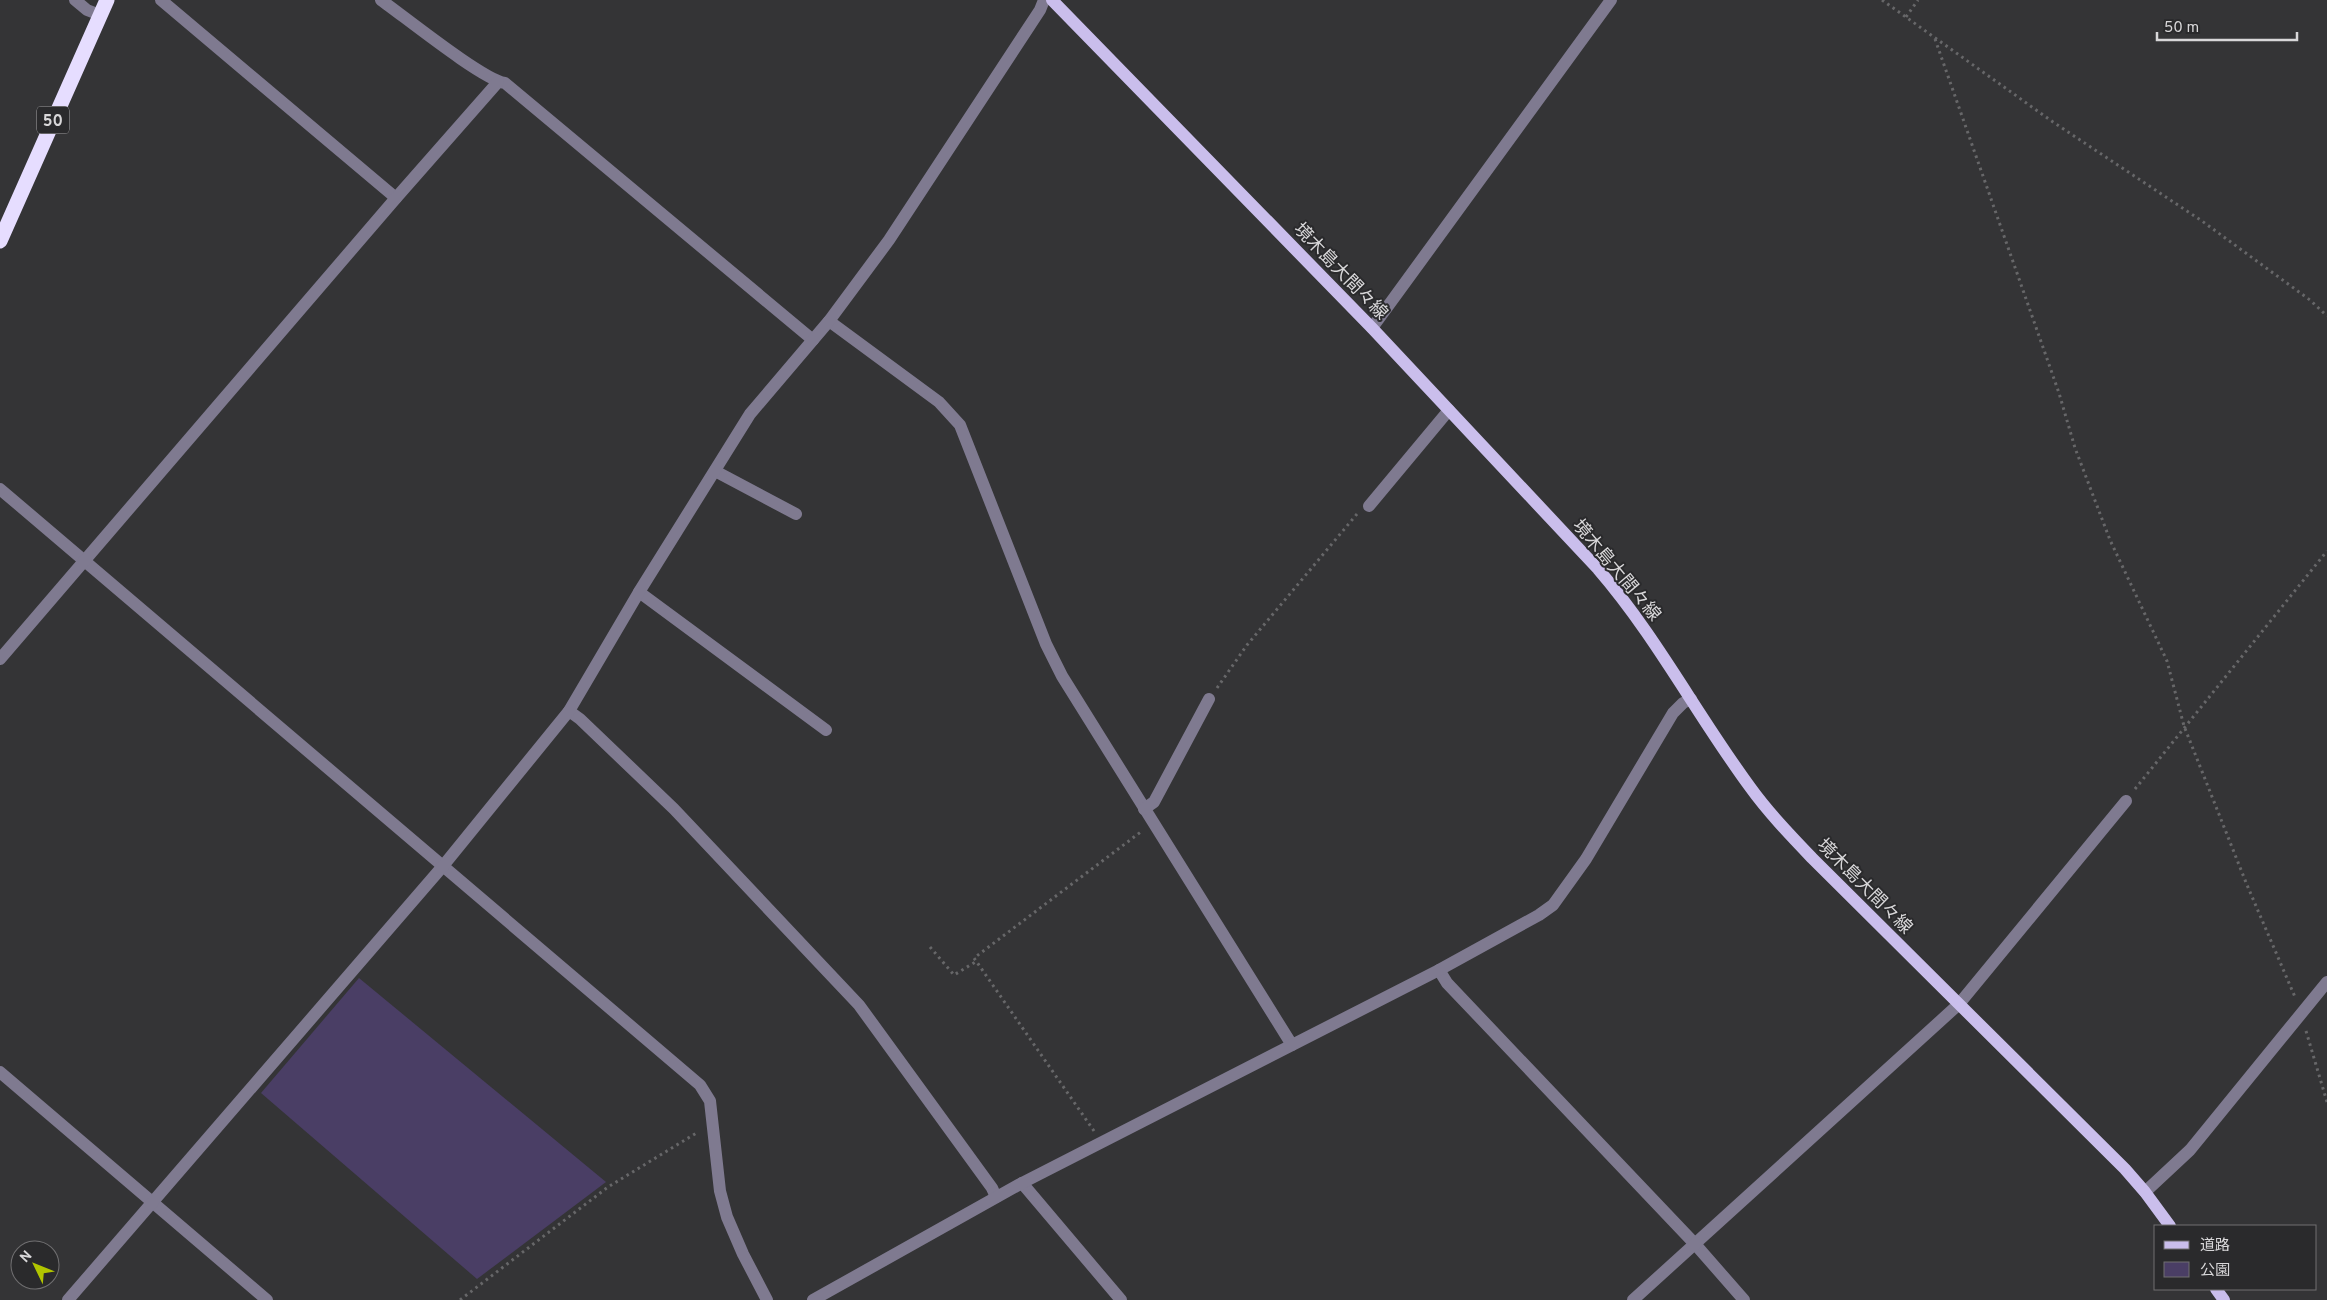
<svg xmlns="http://www.w3.org/2000/svg" width="2327" height="1300" font-family="Overpass,'Noto Sans JP',sans-serif">
  <style>
    .green { fill: #4a3e65 }
    .lines { fill: none; stroke-linecap: round; stroke-linejoin: round }
    .path { stroke: #676769; stroke-width: 3; stroke-dasharray: 2.5 4; stroke-linecap: butt }
    .minor { stroke: #7f7a90; stroke-width: 12 }
    .major { stroke: #cabeec; stroke-width: 12 }
    .highway { stroke: #e6ddff; stroke-width: 15 }
    .labels { text-anchor: middle; stroke-width: 4; stroke-linejoin: round; paint-order: stroke }
    .shield { fill: #2a2a2c; stroke: #a4a3a5; stroke-width: 1 }
    .shield-label { font-size: 16px; font-weight: bold; fill: #d8d7d9 }
    .street-label { font-size: 18px; fill: #d8d7d9; stroke: #2a2a2c }
  </style>
  <rect width="100%" height="100%" fill="#343436"/>
  <polygon class="green" points="359,978 606,1182 477,1279 261,1093"/>
  <g class="lines">
    <g class="path">
      <polyline points="1882,0 2053,122 2202,221 2310,300 2327,316"/>
      <polyline points="1906,17 1918,0"/>
      <polyline points="1935,39 2059,393 2075,448 2110,540 2167,661 2184,726 2247,885 2295,997"/>
      <polyline points="1217,688 1247,645 1357,514"/>
      <polyline points="2135,789 2327,551"/>
      <polyline points="930,947 954,975 977,961"/>
      <polyline points="2306,1031 2327,1102"/>
      <polyline points="1094,1131 974,958 1142,831"/>
      <polyline points="460,1300 608,1187 698,1132"/>
    </g>
    <g class="minor">
      <polyline points="75,0 87,10 100,15"/>
      <polyline points="161,0 396,198"/>
      <path d="M 381,0 C 405,17 483,80 505,83 L 813,340"/>
      <polyline points="829,321 939,402 960,425 1046,644 1062,676 1292,1045"/>
      <polyline points="1372,328 1611,0"/>
      <polyline points="715,471 796,514"/>
      <polyline points="0,489 700,1085 710,1101 720,1191 727,1217 743,1254 767,1300"/>
      <polyline points="1369,506 1449,410"/>
      <polyline points="639,592 826,730"/>
      <polyline points="0,659 396,198 498,82"/>
      <polyline points="569,711 580,719 674,809 859,1005 992,1188 996,1197"/>
      <polyline points="1144,809 1154,802 1209,699"/>
      <polyline points="1439,970 1447,983 1695,1244 1744,1300"/>
      <polyline points="0,1072 267,1300"/>
      <polyline points="1022,1183 1121,1300"/>
      <polyline points="2145,1192 2190,1150 2327,982"/>
      <polyline points="68,1300 443,866 569,711 639,592 750,414 829,321 889,240 1040,10 1044,0"/>
      <polyline points="813,1300 1022,1183 1439,970 1539,915 1553,905 1586,859 1673,713 1683,703 1691,699"/>
      <polyline points="1633,1300 1959,1004 2126,801"/>
    </g>
    <g class="major">
      <path d="M 1052,0 L 1372,328 L 1598,569 C 1656,636 1697,715 1750,787 C 1768,812 1790,835 1812,858 L 2125,1169 L 2145,1192 L 2170,1226"/>
      <polyline points="2216,1289 2224,1300"/>
    </g>
    <polyline class="highway" points="0,241 107,0"/>
  </g>
  <g class="labels">
    <rect class="shield" x="37" y="106.5" width="32" height="27" rx="4"/>
    <g class="shield-label">
      <text x="53" y="126">50</text>
    </g>
    <g class="street-label">
      <text transform="translate(1341 271) rotate(46)" y="6">境木島大間々線</text>
      <text transform="translate(1617 570) rotate(50)" y="6">境木島大間々線</text>
      <text transform="translate(1865 886) rotate(45)" y="6">境木島大間々線</text>
    </g>
  </g>
  <rect x="2154" y="1225" width="162" height="65" fill="#2a2a2c" stroke="#706f71"/>
  <rect x="2164" y="1241" width="25" height="8" fill="#cabeec" stroke="#706f71"/>
  <text x="2200" y="1250" font-size="15" fill="#d8d7d9">道路</text>
  <rect x="2164" y="1262" width="25" height="15" fill="#4a3e65" stroke="#706f71"/>
  <text x="2200" y="1275" font-size="15" fill="#d8d7d9">公園</text>
  <g transform="translate(35 1265) rotate(313)"><circle r="24" fill="#2a2a2c" stroke="#706f71"/>
  <path d="M0-4L9 19L0 12L-9 19Z" fill="#b1c500"/>
  <text y="-8" font-size="14" font-weight="bold" text-anchor="middle" fill="#d8d7d9">N</text>
  </g>
  <path d="M2157 32v8h140v-8" fill="none" stroke="#d8d7d9" stroke-width="2.5"/>
  <text x="2164" y="32" font-size="15" fill="#d8d7d9" stroke="#2a2a2c" stroke-width="4" paint-order="stroke">50 m</text>
</svg>
